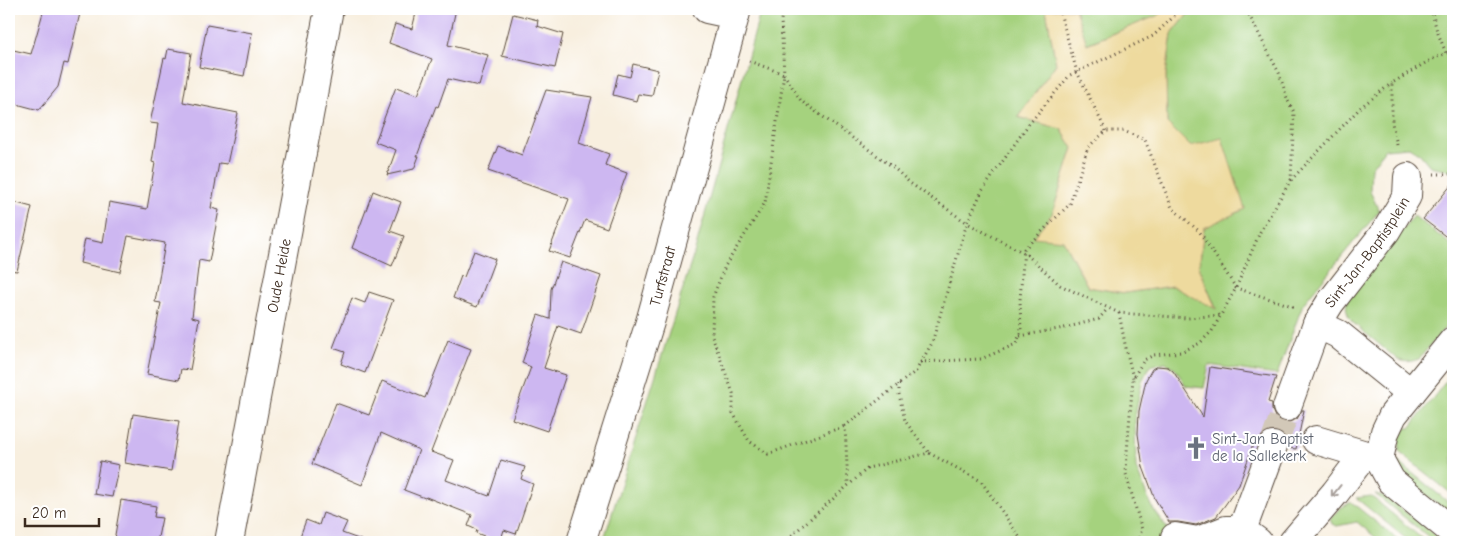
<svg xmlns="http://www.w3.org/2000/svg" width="1462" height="551" font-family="'Comic Neue',sans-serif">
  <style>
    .green { fill: #a5d27e; stroke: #707e4e }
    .sand { fill: #eeda9e; stroke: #94825e }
    .building { fill: #cdb7f1 }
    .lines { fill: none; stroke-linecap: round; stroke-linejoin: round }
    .minor-tunnel { stroke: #d2c8b8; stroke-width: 28; stroke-dasharray: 28 14; stroke-linecap: butt }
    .minor-casing { stroke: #57483b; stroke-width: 30 }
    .path { stroke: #57483b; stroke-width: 3; stroke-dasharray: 1 4; stroke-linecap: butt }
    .minor { stroke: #fff; stroke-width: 28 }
    .oneway { stroke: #a79f9a }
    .labels { text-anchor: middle; stroke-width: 4; stroke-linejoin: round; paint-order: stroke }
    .street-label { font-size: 15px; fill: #3b2a1e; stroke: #fff }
    .worship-label { font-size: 15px; fill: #5b616d; stroke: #fff; text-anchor: start }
  </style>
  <rect width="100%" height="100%" fill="#fff"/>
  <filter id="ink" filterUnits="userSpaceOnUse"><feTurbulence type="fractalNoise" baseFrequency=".02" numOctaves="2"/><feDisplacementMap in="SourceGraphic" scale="10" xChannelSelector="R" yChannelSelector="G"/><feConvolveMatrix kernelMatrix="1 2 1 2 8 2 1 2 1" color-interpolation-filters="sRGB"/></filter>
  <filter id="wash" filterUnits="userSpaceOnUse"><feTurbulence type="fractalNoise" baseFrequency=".0096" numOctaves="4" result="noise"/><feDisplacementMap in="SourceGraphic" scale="20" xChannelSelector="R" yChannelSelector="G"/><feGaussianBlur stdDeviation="1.12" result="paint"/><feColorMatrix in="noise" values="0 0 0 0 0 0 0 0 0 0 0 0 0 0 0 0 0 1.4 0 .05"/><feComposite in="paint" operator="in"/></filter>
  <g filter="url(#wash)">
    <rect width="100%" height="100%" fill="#f8efdf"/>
    <g class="green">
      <polygon points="761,9 1046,9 1056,64 1018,117 1061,129 1073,148 1052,214 1063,240 1088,287 1125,293 1172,286 1216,308 1199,268 1204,228 1190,147 1167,123 1166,74 1172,34 1192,9 1453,9 1453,169 1452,171 1430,166 1420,154 1409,147 1385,149 1371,168 1370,191 1379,211 1303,304 1277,375 1209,365 1204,388 1186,386 1175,368 1165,362 1150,366 1142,381 1135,417 1136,468 1151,506 1167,528 1173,542 603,542 696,247"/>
      <polygon points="1075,9 1164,9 1160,15 1086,44"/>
      <path d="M 1414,216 L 1453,246 L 1453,318 L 1419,359 C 1410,362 1405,363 1397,359 L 1352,322 C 1345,311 1345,307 1349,295 Z"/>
      <polygon points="1453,372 1453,495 1399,452 1400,438 1406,428 1410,428"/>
      <polygon points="1396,460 1453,506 1453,517 1406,479 1400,471"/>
      <polygon points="1375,494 1385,496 1444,542 1435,542"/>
      <polygon points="1371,496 1426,542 1410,542 1356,498"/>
      <polygon points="1351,502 1401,542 1381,542 1357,522 1337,526 1332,524 1330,519 1339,509"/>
    </g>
    <polygon class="sand" points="1046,9 1075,9 1087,44 1159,15 1164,9 1192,9 1172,34 1166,74 1167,123 1190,146 1222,138 1245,209 1204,228 1199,268 1216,309 1172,286 1125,293 1088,287 1063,240 1033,237 1052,214 1073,148 1061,129 1018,117 1056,64"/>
    <g id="blocks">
      <g class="building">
        <polygon points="44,9 81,9 68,64 64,63 58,87 39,110 9,102 9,49 31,54"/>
        <polygon points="417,9 456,9 448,45 488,55 479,86 448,79 438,107 436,106 417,156 419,156 414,169 387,175 396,150 375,142 396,87 418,95 432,59 389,43 395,24 412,29"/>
        <polygon points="513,14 538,20 537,26 563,34 555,68 502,56"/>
        <polygon points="207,25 252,33 244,76 199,67"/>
        <polygon points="168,49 191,53 183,102 238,113 227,164 219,163 211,208 219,210 209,262 199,260 192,317 199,319 190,370 181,369 179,380 147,374 161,303 155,302 165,243 128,236 120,272 80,263 85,239 103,243 109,202 147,209 155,163 152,162 158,124 150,123 164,58 166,59"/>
        <polygon points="633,64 658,70 652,96 638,94 636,101 613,95 618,74 630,77"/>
        <polygon points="546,90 592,97 579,143 609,154 605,165 627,173 607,228 585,220 570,258 549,251 569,199 488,171 498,146 522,155"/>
        <polygon points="1453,183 1453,242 1423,219"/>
        <polygon points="373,191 401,202 390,231 404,236 392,266 352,248"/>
        <polygon points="9,201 32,207 17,271 9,270"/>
        <polygon points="474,251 495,259 477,307 453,298 461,276 464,277"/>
        <polygon points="561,262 601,276 581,334 558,326 544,368 566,375 547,431 512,419 531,367 522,363 538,315 550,319 551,289"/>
        <polygon points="369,292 393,300 365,373 341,364 345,352 333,348 352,298 365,303"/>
        <polygon points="448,340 471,349 431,452 454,460 446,480 489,496 501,460 525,467 521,479 533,484 516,534 504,530 500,542 476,533 477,530 468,526 472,515 426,497 425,498 404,490 419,450 381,433 362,485 312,464 336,403 369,415 382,381 425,398"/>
        <polygon points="1157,366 1168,367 1173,371 1203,417 1210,367 1276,377 1268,402 1272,403 1272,410 1275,417 1281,421 1289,422 1297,419 1302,410 1304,410 1296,449 1288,448 1288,443 1285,436 1279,432 1271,431 1263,434 1258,443 1254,442 1239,485 1225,505 1216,517 1196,525 1178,522 1169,522 1155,499 1143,467 1138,434 1139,411 1146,380 1152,369"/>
        <polygon points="133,414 179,421 171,471 125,463"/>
        <polygon points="100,461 119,465 112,497 94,494"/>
        <polygon points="121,500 156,506 154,517 162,518 157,542 115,542 116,536 115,535"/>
        <polygon points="323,513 347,522 342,533 361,540 361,542 298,542 306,520 319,525"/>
      </g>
    </g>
  </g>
  <g filter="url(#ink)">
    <use href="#blocks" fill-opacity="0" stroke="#57483b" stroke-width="1"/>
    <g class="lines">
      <polyline class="minor-tunnel" points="1273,446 1287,407"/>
      <defs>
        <g id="minor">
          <polyline points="707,9 735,15"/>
          <polyline points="1317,324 1338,334 1411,393"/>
          <path id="s1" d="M 1287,407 L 1317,324 L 1330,303 L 1386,231 L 1407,196 L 1408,177"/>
          <polyline points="1316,440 1379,459"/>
          <polyline points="1379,459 1385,432 1393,415 1453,341"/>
          <polyline points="1379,459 1391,481 1453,532"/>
          <polyline points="1175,537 1198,541 1226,530 1242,530"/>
          <path id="s2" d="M 229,542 L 329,9"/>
          <path id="s3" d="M 581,542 L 650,322 L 737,9"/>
          <polyline points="1258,542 1242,530 1273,446"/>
          <polyline points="1293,542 1335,493 1364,455"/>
        </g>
      </defs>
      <use href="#minor" class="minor-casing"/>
      <g class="path">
        <polyline points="783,9 781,20 784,74 801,101 893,167 910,183 967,223 932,343 916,371 845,426 848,485"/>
        <polyline points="1059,9 1077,72 1106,131"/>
        <polyline points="1182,9 1153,36 1070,75 1028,125 982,191 967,223 1026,254 1060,285 1119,313 1188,318 1221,315"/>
        <polyline points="1431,9 1437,31 1446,53"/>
        <polyline points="749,61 784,74 765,203 725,266 713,297 712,336 733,393 733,413 749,441 768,454 845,426"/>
        <path d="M 1397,145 L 1392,123 L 1392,83 C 1408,74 1436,54 1453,52"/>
        <polyline points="1434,174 1453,174"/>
        <polyline points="1291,180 1361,107 1392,83"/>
        <polyline points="1119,313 1125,344 1133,378"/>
        <polyline points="1020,336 1064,328 1099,319 1108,308"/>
        <polyline points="920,362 981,359 1016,344 1021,332 1020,300 1024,249 1070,204 1088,147 1106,131 1124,131 1145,140 1172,208 1199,231 1236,288 1292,306 1296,309"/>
        <polyline points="899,384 899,394 905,421 929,453"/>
        <polyline points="784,542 868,468 929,453 981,481 1023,542"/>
        <polyline points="1137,542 1142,530 1126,474 1127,452 1133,378 1144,360 1154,355 1181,352 1200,343 1212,331 1236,288 1260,232 1291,180 1294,112 1288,101 1279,73 1246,9"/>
      </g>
      <use href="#minor" class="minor"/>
    </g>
    <defs><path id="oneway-shaft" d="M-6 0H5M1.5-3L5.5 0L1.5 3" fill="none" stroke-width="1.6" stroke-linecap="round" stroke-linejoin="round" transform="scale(1.25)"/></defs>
    <use class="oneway" href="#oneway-shaft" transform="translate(1336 491) rotate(128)"/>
  </g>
  <defs>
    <symbol id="church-bare" viewBox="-9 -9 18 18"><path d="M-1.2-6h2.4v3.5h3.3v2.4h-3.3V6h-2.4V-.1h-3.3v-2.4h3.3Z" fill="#6b7280" stroke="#fff" stroke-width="2.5" paint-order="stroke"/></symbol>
  </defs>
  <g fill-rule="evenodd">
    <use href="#church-bare" x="1180" y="432" width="32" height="32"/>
  </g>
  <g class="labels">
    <g class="street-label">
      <text dy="5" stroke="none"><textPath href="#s1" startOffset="176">Sint-Jan-Baptistplein</textPath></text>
      <text dy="5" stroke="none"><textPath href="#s2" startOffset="271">Oude Heide</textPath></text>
      <text dy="5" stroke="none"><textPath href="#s3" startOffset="278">Turfstraat</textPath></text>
    </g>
    <g class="worship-label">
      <text x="1212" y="444">Sint-Jan Baptist<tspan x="1212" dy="17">de la Sallekerk</tspan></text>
    </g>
  </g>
  <rect width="1462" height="551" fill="none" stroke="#fff" stroke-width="30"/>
  <path d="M25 518v8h74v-8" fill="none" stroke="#3b2a1e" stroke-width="2.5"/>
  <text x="32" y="518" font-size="15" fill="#3b2a1e" stroke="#ffffff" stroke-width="4" paint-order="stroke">20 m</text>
</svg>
